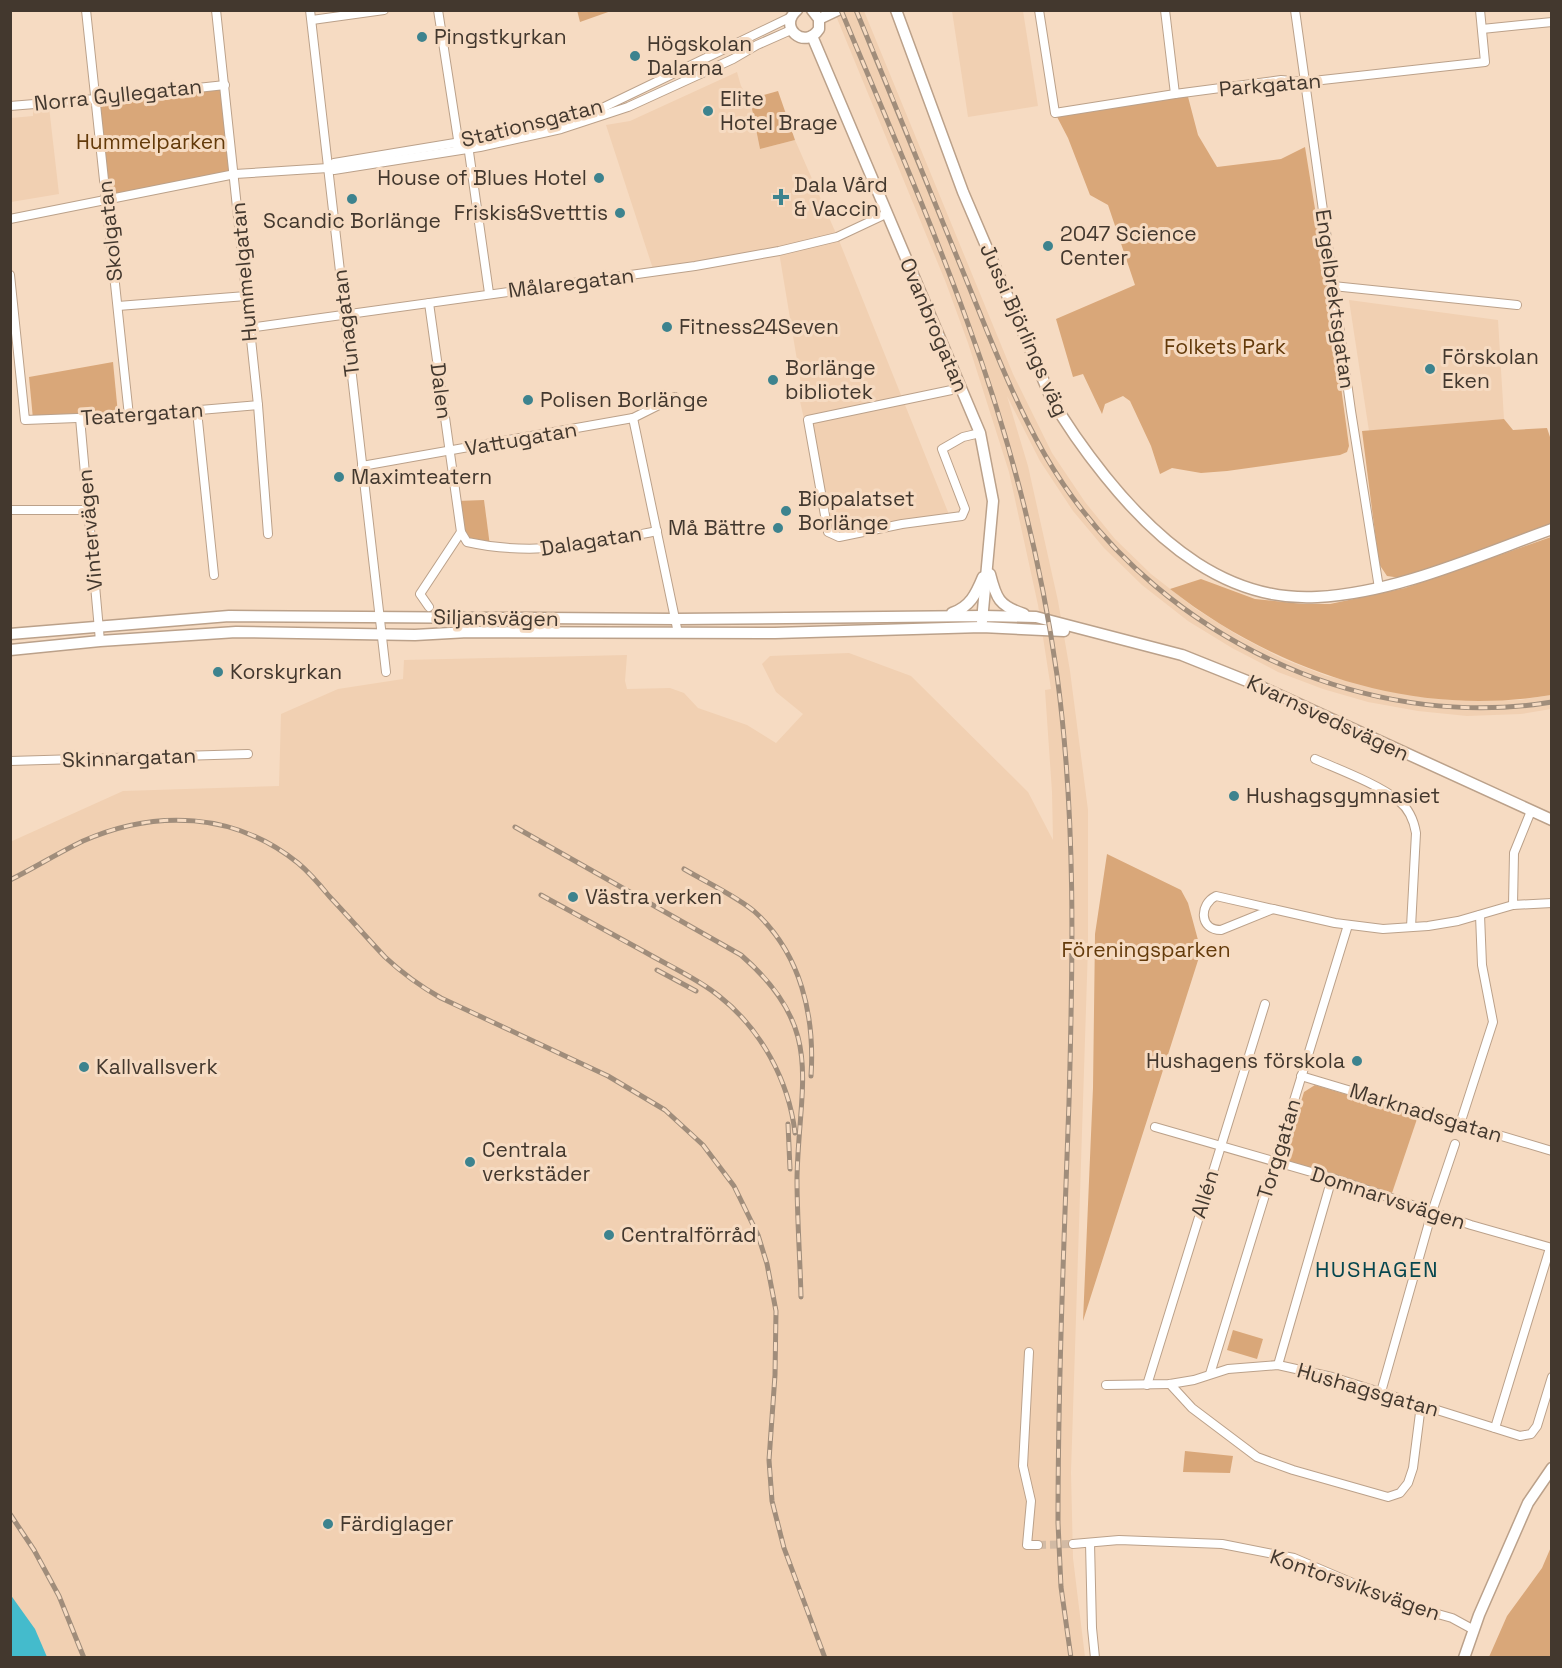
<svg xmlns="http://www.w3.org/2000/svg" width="1562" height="1668" font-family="'Space Grotesk',sans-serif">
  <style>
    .built { fill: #f1d0b2 }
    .green { fill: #d9a779 }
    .water { fill: #4bc }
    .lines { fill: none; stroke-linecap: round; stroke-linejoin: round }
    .minor-tunnel { stroke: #d2baa4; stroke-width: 8; stroke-dasharray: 8 4; stroke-linecap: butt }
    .minor-casing { stroke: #bba18a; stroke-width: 10 }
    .tertiary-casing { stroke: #bba18a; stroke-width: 13 }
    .minor { stroke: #fff; stroke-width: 8 }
    .tertiary { stroke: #fff; stroke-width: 10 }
    .rail-casing { stroke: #a08d7b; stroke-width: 5 }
    .rail { stroke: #f6dbc2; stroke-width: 3; stroke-dasharray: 9; stroke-linecap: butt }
    .poi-dot { fill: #3d838e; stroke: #f6dbc2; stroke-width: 2 }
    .labels { text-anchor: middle; stroke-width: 6; stroke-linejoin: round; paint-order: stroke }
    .poi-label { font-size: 21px; fill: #43382e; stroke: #f6dbc2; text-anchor: start }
    .street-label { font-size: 21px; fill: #43382e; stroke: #f6dbc2 }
    .park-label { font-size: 21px; fill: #633a0a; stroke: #f6dbc2 }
    .neighbourhood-label { font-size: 22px; letter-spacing: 1.5px; fill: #06474f; stroke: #f6dbc2 }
  </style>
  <rect width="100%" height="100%" fill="#f6dbc2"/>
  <g class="built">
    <polygon points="834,11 864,11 1013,374 1052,453 1085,502 1115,539 1151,574 1196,609 1239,636 1283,659 1327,676 1420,697 1467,701 1520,700 1551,695 1551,709 1521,714 1467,716 1418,711 1368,702 1323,689 1278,672 1232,648 1188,621 1142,585 1104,548 1073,511 1040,461 1007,396 1028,466 1058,601 1070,671 1088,810 1088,947 1071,1472 1073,1558 1085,1657 11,1657 10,842 123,791 279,786 281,714 338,689 403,679 404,660 627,655 625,681 627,689 670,688 684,693 698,708 747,725 776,743 803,714 776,692 762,664 770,656 849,653 911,676 1028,792 1053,840 1052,792 1045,690 1051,689 1038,605 1009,472 968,343 946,283"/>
    <polygon points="952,11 1023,11 1038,106 968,117"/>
    <polygon points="737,72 741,86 751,103 760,149 795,140 838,238 950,517 839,537 828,532 808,421 804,419 797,388 801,384 779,252 654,272 606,125 630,121"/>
    <polygon points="49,107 59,194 11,202 11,118 33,116 33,108"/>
    <polygon points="1349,300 1498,320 1504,419 1369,431"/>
  </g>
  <g class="green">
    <polygon points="577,10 611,10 611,11 580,22"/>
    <polygon points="225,85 235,174 107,201 96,99"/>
    <polygon points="778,91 795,140 760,149 750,99"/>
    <polygon points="1187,93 1198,135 1217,167 1281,159 1305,147 1327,283 1349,446 1347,452 1340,455 1227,471 1201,473 1172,468 1160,474 1151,446 1130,401 1123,396 1105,404 1102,414 1083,374 1073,377 1056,319 1135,285 1108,205 1090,195 1068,138 1055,113"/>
    <polygon points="113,362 118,414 33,419 29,377"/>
    <polygon points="1504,419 1513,430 1547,428 1552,443 1551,526 1408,579 1387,576 1379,564 1362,431"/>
    <polygon points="484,500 490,546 467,542 457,501"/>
    <path d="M 1551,537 L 1551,695 C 1415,718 1278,673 1170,589 L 1201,579 L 1255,599 L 1303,604 L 1330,604 L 1405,588 Z"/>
    <polygon points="1107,854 1181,890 1188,903 1201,951 1083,1321 1093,1088 1095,934"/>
    <polygon points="1315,1085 1418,1116 1392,1193 1290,1162 1286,1149 1304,1092"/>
    <polygon points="1233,1330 1263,1339 1257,1359 1227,1350"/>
    <polygon points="1185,1451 1233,1456 1230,1473 1183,1472"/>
    <polygon points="1551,1547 1551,1657 1489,1657 1507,1616 1542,1568"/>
  </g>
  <polygon class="water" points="10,1594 35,1629 47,1657 11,1657"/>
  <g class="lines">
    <polyline class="minor-tunnel" points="1038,1545 1073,1544"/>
    <defs>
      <g id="minor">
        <polyline points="86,10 129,416"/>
        <polyline points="216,10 258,405 268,534"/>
        <polyline points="310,10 386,672"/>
        <polyline points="438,10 459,146"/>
        <polyline points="1039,10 1055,113 1175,94 1281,80 1304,82 1485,62 1480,10"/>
        <polyline points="1165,10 1175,94"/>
        <polyline points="1295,10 1351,411 1379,588"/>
        <polyline points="312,20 384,10"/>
        <polyline points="1482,29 1552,22"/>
        <polyline points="10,106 96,99 225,85"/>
        <polyline points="468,145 489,293"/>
        <polyline points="328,168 334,163 479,139 562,121 600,109 791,17"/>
        <polyline points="10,219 235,174 328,168 334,170 480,147 561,129 628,107 733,59 757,45 791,30"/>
        <polyline points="10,275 25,420 129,416 258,405"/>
        <polyline points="1333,286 1517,305"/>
        <polyline points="118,306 246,296"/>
        <polyline points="249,328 695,266 779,251 837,237 886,214"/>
        <polyline points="961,388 808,420 828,532 839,537 902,524 962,516 965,509 942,449 963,437 980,433"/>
        <polyline points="197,411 214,575"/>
        <polyline points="80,418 100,641"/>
        <polyline points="633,418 678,633"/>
        <polyline points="362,466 633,418 675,397"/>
        <polyline points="10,510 88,510"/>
        <path d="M 461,532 L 467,542 C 535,557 590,544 657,531"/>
        <polyline points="429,607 420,594 461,532 429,303"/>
        <path d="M 1315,759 C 1340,770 1378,784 1399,801 C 1409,809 1414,821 1416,833 L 1411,927"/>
        <polyline points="10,761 248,754"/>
        <path d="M 1216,896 L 1273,909 L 1221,930 C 1199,930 1199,904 1216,896 Z"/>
        <polyline points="1513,905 1514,853 1531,811"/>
        <polyline points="1273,909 1335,923 1383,929 1428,926 1458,921 1513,905 1552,903"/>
        <polyline points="1301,1076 1552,1151"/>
        <polyline points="1460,1124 1493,1022 1482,965 1480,915"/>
        <polyline points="1155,1127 1332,1178 1471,1225 1552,1248"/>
        <polyline points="1029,1352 1023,1466 1031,1501 1027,1545 1038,1545"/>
        <polyline points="1278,1365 1332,1178"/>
        <polyline points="1210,1374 1348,925"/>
        <polyline points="1170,1384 1192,1408 1257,1457 1293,1470 1388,1497 1400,1493 1408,1483 1413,1468 1421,1405"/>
        <polyline points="1106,1385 1170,1384 1194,1380 1228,1369 1278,1365 1332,1377 1520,1436 1531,1434 1537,1426 1552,1377"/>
        <polyline points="1147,1385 1265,1004"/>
        <polyline points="1381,1392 1432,1212 1455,1144"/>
        <polyline points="1495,1428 1550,1248"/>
        <polyline points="1090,1543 1092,1628 1095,1658"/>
        <polyline points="1073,1544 1119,1540 1222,1544 1294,1558 1402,1604 1452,1618 1474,1630"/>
      </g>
      <g id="tertiary">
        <path d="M 797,10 C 777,27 805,51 819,29 L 819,19 L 812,10"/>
        <path d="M 896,10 L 963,192 L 1051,398 C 1067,426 1085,451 1105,476 C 1158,542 1227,602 1317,597 C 1396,593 1477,556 1552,529"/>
        <polyline points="819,19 838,10"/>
        <polyline points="812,36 980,433 993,501 982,621"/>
        <path d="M 990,574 C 996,598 999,606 1024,614"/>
        <path d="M 952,613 C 970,607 976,594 983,577"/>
        <polyline points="10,634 229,616 676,619 983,616 1036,617 1182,655 1257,685 1552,820"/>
        <polyline points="10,650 100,641 236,632 415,635 468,632 775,633 982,627 1064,631"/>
        <polyline points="1464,1658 1479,1615 1528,1503 1552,1468"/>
      </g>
    </defs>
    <use href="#minor" class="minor-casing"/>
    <use href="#tertiary" class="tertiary-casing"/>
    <use href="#minor" class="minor"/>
    <use href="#tertiary" class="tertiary"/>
    <defs>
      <g id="rail">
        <path d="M 841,10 C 884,114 929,216 967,321 C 1009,435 1040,554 1057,675 C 1076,817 1073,959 1069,1102 C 1064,1242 1058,1383 1058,1523 L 1061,1587 L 1071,1658"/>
        <path d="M 856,10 C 891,94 925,178 959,262 C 986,327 1010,394 1045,455 C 1103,555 1195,631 1301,673 C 1380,704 1468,716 1552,702"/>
        <path d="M 515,827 L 741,955 C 826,1029 799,1080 797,1178 C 797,1217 800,1257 801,1297"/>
        <path d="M 684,869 C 704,881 738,897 755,912 C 801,954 815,1016 811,1076"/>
        <path d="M 10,880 C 34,868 58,853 83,841 C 155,809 235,812 298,863 C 310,873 320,885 329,896 C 348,916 366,937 385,957 C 402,973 420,986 441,998 L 608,1076 L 665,1110 L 703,1145 L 734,1186 L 758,1235 L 767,1264 L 776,1311 L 775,1375 L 769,1460 L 772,1501 L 784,1548 L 825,1658"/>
        <path d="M 541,895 C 575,914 610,933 645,952 C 669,966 697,978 719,996 C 761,1029 789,1081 795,1133"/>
        <polyline points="657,970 696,991"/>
        <polyline points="788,1124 790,1169"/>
        <polyline points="10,1514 34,1550 59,1596 84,1658"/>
      </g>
    </defs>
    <use href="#rail" class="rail-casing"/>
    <use href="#rail" class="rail"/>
  </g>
  <g class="poi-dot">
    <circle cx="422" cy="37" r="6"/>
    <circle cx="635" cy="56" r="6"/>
    <circle cx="708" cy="111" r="6"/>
    <circle cx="599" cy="178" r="6"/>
    <path d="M778 188h6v6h6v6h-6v6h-6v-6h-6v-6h6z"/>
    <circle cx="352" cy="199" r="6"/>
    <circle cx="620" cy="213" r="6"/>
    <circle cx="1048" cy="246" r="6"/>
    <circle cx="667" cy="327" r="6"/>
    <circle cx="1430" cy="369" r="6"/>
    <circle cx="773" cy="380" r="6"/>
    <circle cx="528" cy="400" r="6"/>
    <circle cx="339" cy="477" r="6"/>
    <circle cx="786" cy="511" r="6"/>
    <circle cx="778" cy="528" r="6"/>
    <circle cx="218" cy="672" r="6"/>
    <circle cx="1234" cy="796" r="6"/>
    <circle cx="573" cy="897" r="6"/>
    <circle cx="1357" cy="1061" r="6"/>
    <circle cx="84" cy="1067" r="6"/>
    <circle cx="470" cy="1162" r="6"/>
    <circle cx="609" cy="1235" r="6"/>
    <circle cx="328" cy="1524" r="6"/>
  </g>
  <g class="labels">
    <g class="poi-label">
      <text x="434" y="44">Pingstkyrkan</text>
      <text x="647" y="51">Högskolan<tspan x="647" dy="24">Dalarna</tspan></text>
      <text x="720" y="106">Elite<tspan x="720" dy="24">Hotel Brage</tspan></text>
      <text x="587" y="185" text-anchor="end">House of Blues Hotel</text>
      <text x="794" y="192">Dala Vård<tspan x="794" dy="24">&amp; Vaccin</tspan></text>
      <text x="608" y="220" text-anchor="end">Friskis&amp;Svetttis</text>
      <text x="352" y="228" text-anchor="middle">Scandic Borlänge</text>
      <text x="1060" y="241">2047 Science<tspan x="1060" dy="24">Center</tspan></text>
      <text x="679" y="334">Fitness24Seven</text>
      <text x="1442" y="364">Förskolan<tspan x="1442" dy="24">Eken</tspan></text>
      <text x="785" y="375">Borlänge<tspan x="785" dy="24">bibliotek</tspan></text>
      <text x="540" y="407">Polisen Borlänge</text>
      <text x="351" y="484">Maximteatern</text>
      <text x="798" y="506">Biopalatset<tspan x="798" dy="24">Borlänge</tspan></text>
      <text x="766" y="535" text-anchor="end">Må Bättre</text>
      <text x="230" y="679">Korskyrkan</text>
      <text x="1246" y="803">Hushagsgymnasiet</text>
      <text x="585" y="904">Västra verken</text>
      <text x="1345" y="1068" text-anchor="end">Hushagens förskola</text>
      <text x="96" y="1074">Kallvallsverk</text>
      <text x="482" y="1157">Centrala<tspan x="482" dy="24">verkstäder</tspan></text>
      <text x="621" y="1242">Centralförråd</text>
      <text x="340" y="1531">Färdiglager</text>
    </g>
    <g class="street-label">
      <text transform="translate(1270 85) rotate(-5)" y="7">Parkgatan</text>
      <text transform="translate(118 95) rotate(-6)" y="7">Norra Gyllegatan</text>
      <text transform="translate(532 123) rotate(-14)" y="7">Stationsgatan</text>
      <text transform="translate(110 231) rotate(-96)" y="7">Skolgatan</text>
      <text transform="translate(244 272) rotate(-95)" y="7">Hummelgatan</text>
      <text transform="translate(571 283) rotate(-7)" y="7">Målaregatan</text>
      <text transform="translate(1335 299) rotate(82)" y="7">Engelbrektsgatan</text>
      <text transform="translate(346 323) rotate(-97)" y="7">Tunagatan</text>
      <text transform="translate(934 325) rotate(67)" y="7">Ovanbrogatan</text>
      <text transform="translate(1024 330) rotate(66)" y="7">Jussi Björlings väg</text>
      <text transform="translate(441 391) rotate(83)" y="7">Dalen</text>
      <text transform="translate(142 414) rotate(-4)" y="7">Teatergatan</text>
      <text transform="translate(521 439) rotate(-10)" y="7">Vattugatan</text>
      <text transform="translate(90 530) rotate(-95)" y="7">Vintervägen</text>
      <text transform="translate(591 541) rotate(-9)" y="7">Dalagatan</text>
      <text transform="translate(496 618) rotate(1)" y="7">Siljansvägen</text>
      <text transform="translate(1328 718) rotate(25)" y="7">Kvarnsvedsvägen</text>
      <text transform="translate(129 758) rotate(-2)" y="7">Skinnargatan</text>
      <text transform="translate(1426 1113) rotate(17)" y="7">Marknadsgatan</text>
      <text transform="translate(1279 1149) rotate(-73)" y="7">Torggatan</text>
      <text transform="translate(1205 1194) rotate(-73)" y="7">Allén</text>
      <text transform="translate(1388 1198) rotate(18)" y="7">Domnarvsvägen</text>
      <text transform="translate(1368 1390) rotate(16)" y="7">Hushagsgatan</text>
      <text transform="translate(1355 1585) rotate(19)" y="7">Kontorsviksvägen</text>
    </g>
    <g class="park-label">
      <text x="151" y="149">Hummelparken</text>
      <text x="1225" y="354">Folkets Park</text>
      <text x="1146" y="957">Föreningsparken</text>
    </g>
    <g class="neighbourhood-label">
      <text x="1377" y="1277">HUSHAGEN</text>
    </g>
  </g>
  <rect width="1562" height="1668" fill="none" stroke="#43382e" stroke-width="24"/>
</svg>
